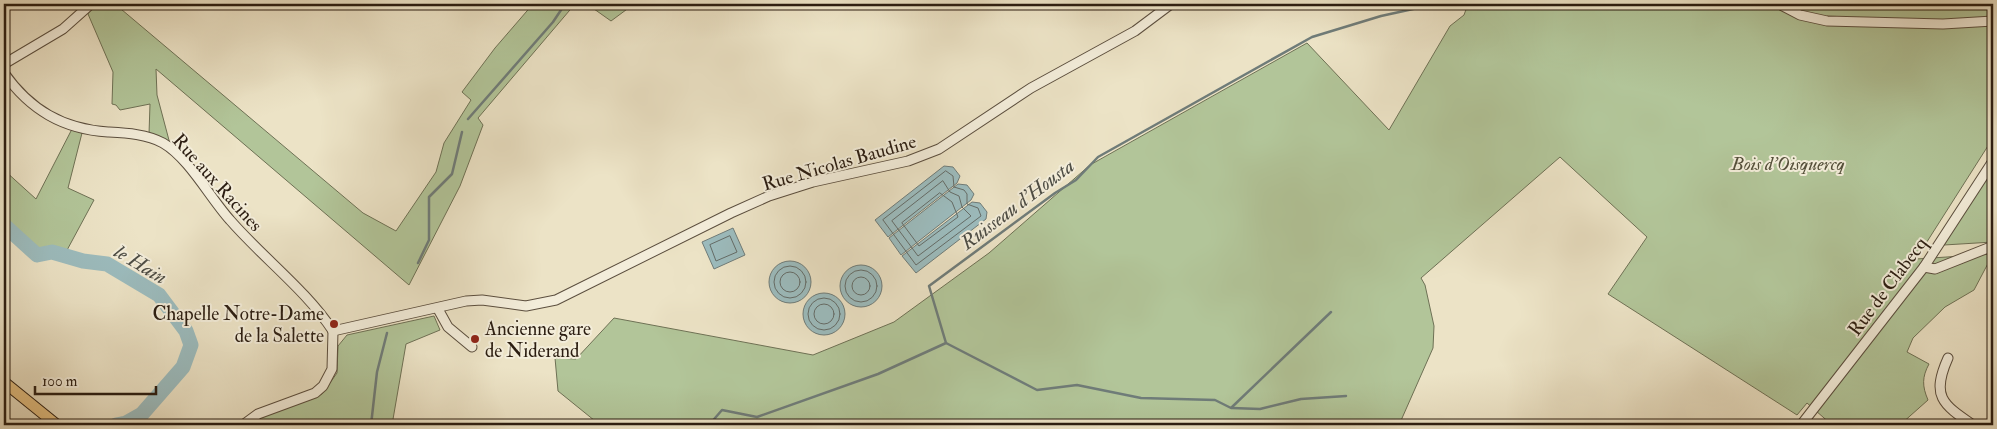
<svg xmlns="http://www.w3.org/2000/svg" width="1997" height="429" font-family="'IM FELL Double Pica',serif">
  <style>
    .green { fill: #b2c599; stroke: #6e7155 }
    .water { fill: #9cbcbe; stroke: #6f7c79 }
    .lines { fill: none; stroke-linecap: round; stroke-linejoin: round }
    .shore { stroke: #646c68; stroke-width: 1 }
    .stream { stroke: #6f7c79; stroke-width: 2.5 }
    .river { stroke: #9cbcbe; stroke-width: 15 }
    .minor-casing { stroke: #5b4e3e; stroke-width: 11 }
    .major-casing { stroke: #2b1d11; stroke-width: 12 }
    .minor { stroke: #f3edda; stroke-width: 9 }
    .major { stroke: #e6c283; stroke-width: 10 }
    .poi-dot { fill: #8f2418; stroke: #f3edda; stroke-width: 2 }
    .labels { text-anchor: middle; stroke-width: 4; stroke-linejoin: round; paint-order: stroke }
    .street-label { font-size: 19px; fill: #2b1d11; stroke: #f3edda }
    .park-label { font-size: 19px; font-style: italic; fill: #544f3a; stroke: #f3edda }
    .poi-label { font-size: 19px; fill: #2b1d11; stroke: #f3edda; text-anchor: end }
    .water-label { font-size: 20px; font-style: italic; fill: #4d4d45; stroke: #f3edda }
  </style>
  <rect width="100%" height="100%" fill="#ece3c6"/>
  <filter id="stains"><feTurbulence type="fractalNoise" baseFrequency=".004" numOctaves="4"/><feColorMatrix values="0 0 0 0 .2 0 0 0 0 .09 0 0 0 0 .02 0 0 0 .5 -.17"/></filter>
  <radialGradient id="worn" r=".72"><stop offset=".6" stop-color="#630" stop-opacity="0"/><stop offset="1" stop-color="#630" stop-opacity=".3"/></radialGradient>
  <g class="green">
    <polygon points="81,4 115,4 363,213 396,231 436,172 444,143 471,100 462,92 495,48 533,4 575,4 478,118 483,125 460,186 409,285 156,69 157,95 170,144 149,134 150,104 120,110 116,105 112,104 113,72 88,14 90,11"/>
    <polygon points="587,4 634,4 611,21"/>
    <path d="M 1468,4 L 1993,4 L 1993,138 L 1916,259 L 1993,254 L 1974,290 L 1945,307 L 1913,338 L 1907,352 L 1929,364 C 1922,377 1922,386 1928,400 L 1901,424 L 1902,425 L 1832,425 L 1807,403 L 1797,415 L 1608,294 L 1647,237 L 1560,157 L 1421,278 L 1425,285 L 1434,326 L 1433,348 L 1399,425 L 600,425 L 558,391 L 555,358 L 576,359 L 614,318 L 813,355 L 894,322 L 989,253 L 1090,165 L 1307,43 L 1389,130 L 1450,26 L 1464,15 Z"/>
    <polygon points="72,129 82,133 68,188 94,200 66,252 54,248 37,249 11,222 4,219 4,170 36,199"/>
    <polygon points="1993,166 1993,242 1944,245"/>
    <polygon points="434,316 440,330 406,344 392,425 250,425 265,415 322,394 337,373 338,346 347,335"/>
  </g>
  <g class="water">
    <polygon points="944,166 953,167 960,176 957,183 888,237 875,220"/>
    <polygon points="958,184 967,185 974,194 971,200 901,255 889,238"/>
    <polygon points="972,202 980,203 987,212 986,219 916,273 902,256"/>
    <polygon points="733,228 745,255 714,269 702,242"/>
    <circle cx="790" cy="282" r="21"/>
    <circle cx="861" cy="286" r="21"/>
    <circle cx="824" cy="314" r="21"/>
  </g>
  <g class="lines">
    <g class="shore">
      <polygon points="946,171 953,176 954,187 964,190 967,194 967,204 978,208 981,216 916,265 883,220"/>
      <polygon points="943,181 950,192 959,196 962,207 971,216 918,256 892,221"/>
      <polygon points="940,193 952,202 958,217 919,246 902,223"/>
      <polygon points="730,236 737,252 716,261 710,245"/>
      <circle cx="790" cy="282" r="16"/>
      <circle cx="861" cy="286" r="16"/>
      <circle cx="790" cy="282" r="10"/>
      <circle cx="861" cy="286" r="9"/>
      <circle cx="824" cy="314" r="16"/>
      <circle cx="824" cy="314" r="10"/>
    </g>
    <g class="stream">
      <polyline points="468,119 553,22 565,4"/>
      <polyline points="418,263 429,240 429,197 452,174 462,132"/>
      <polyline points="946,343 1037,390 1077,385 1141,398 1215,400 1231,408 1331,312"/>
      <polyline points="1232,408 1260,409 1301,399 1346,396"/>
      <polyline points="371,425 377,372 387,333"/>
      <polyline points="709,425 722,410 757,417 878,374 946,343 929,286 1055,193 1076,180 1098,157 1312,37 1381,16 1436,4"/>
    </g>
    <polyline class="river" points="4,225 37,255 52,252 83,261 107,264 159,295 186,331 191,345 183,367 142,414 126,423 116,425"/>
    <defs>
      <g id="minor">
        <polyline points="1779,4 1800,15 1827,21 1943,24 1993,21"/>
        <polyline points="4,64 63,29 91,4"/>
        <path d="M 4,73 C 30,110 63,129 108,132 C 126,133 147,134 163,143 C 189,158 210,198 230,220 C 263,258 306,290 333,331"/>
        <polyline points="1924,267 1935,269 1993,246"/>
        <polyline points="438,309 448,327 472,347"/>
        <polyline points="333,331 466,301 482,300 526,306 556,300 731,213 769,196 813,182 908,161 939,149 1031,88 1135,31 1171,4"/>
        <path d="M 1948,358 C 1931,396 1942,404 1973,425"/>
        <polyline points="243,425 258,414 315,393 323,386 332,369 333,331"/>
        <polyline points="1801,425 1924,267 1993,161"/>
      </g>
      <polyline id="major" points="4,382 57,425"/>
    </defs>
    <use href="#minor" class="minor-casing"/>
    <use href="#major" class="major-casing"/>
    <use href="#minor" class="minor"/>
    <use href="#major" class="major"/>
  </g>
  <g class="poi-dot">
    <circle cx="334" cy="324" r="5"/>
    <circle cx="475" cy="339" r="5"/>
  </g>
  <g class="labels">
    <g class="street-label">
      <text transform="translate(839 162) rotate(-16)" y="7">Rue Nicolas Baudine</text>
      <text transform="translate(218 182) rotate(48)" y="7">Rue aux Racines</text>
      <text transform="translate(1887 286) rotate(-53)" y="7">Rue de Clabecq</text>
    </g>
    <g class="park-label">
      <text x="1788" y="170">Bois d'Oisquercq</text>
    </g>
    <g class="poi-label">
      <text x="324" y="320">Chapelle Notre-Dame<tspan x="324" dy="22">de la Salette</tspan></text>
      <text x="485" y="335" text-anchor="start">Ancienne gare<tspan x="485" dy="22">de Niderand</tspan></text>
    </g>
    <g class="water-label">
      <text transform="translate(1017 204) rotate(-37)" y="7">Ruisseau d'Housta</text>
      <text transform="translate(141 264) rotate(31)" y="7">le Hain</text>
    </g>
  </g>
  <rect width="1997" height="429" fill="none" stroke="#ece3c6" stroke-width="20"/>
  <rect x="5" y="5" width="1987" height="419" fill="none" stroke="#2b1d11" stroke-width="2.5"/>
  <rect x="10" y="10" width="1977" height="409" fill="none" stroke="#2b1d11"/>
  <path d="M35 386v8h121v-8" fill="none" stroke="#2b1d11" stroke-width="2.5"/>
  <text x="42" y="386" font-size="15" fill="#2b1d11" stroke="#f3edda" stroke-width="4" paint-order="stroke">100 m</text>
  <rect width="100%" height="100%" filter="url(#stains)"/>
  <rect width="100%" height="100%" fill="url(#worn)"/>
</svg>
